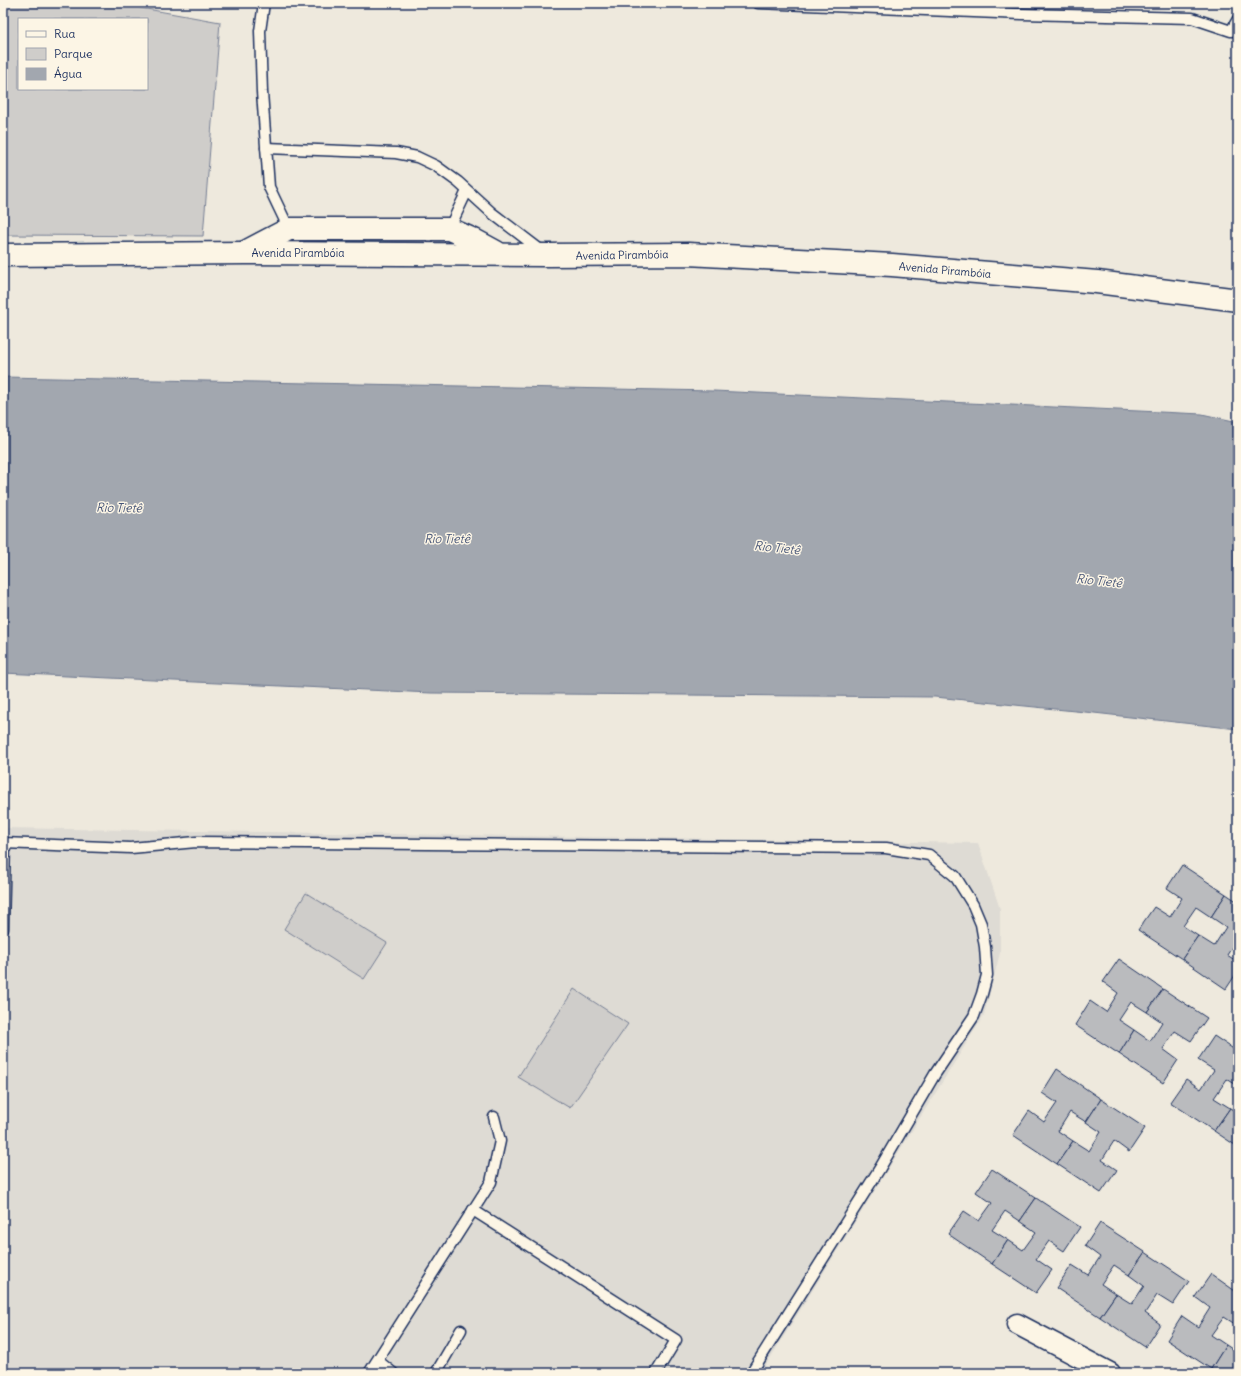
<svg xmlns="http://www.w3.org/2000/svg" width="1241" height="1376" font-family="Delius,sans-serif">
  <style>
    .built { fill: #dedbd4 }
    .green { fill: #cfcdca; stroke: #757e94; fill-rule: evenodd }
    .water { fill: #a2a7af; stroke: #6c778f }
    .building { fill: #babbbe; stroke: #1b2f5e }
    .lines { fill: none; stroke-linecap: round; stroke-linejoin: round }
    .lane-casing { stroke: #1b2f5e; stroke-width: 13 }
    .street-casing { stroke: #1b2f5e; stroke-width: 23 }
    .secondary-casing { stroke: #1b2f5e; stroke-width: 25 }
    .lane { stroke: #fcf5e5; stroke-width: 10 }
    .street { stroke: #fcf5e5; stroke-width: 20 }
    .secondary { stroke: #fcf5e5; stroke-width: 22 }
    .labels { text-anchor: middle; stroke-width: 3; stroke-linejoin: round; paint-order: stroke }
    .street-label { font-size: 11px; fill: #1b2f5e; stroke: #fcf5e5 }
    .water-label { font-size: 12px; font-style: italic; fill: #445376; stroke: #fcf5e5 }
  </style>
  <rect width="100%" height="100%" fill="#eee9dd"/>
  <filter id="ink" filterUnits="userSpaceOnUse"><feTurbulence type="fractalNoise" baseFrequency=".025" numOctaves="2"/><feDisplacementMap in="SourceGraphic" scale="8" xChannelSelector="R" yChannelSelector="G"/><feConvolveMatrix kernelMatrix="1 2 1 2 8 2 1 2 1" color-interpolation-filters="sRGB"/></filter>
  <g filter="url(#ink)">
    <polygon class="built" points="3,828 978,843 1000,909 1000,953 984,1015 761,1373 3,1373"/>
    <g class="green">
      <path d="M 3,3 L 113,3 L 220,22 L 203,236 L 3,235 ZM 19,19 L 147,19 L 147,89 L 19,89 Z"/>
      <polygon points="306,893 387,943 364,979 284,929"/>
      <polygon points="574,989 628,1024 570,1108 518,1077"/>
    </g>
    <polygon class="water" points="3,377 714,391 1202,414 1238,422 1238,729 1085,712 935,697 431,693 3,673"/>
    <g class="building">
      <polygon points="1182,865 1226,894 1211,917 1196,907 1183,926 1198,936 1182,959 1138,930 1154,907 1170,917 1182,898 1167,888"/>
      <polygon points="1226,894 1238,902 1238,938 1227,955 1238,962 1238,971 1226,989 1182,959 1198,936 1214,946 1226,927 1211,917"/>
      <polygon points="1119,959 1163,989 1147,1012 1131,1002 1119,1020 1134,1030 1119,1054 1075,1025 1090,1001 1106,1012 1118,993 1103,982"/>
      <polygon points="1163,989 1207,1018 1191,1041 1175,1031 1163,1049 1178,1060 1163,1083 1119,1054 1134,1030 1150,1041 1162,1022 1147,1012"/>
      <polygon points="1214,1036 1238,1052 1238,1086 1227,1079 1214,1098 1230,1108 1214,1131 1170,1102 1186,1079 1201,1089 1214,1070 1198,1060"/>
      <polygon points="1057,1069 1101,1099 1086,1122 1070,1112 1058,1131 1073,1141 1057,1164 1013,1135 1029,1111 1044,1122 1057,1103 1042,1093"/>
      <polygon points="1101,1099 1145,1128 1129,1152 1114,1141 1102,1160 1117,1170 1101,1193 1057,1164 1073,1141 1089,1151 1101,1132 1086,1122"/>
      <polygon points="1230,1108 1238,1113 1238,1147 1214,1131"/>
      <polygon points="992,1169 1036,1198 1020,1221 1005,1211 992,1230 1008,1240 992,1264 948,1234 964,1211 979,1221 992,1203 976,1192"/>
      <polygon points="1036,1198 1080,1227 1064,1251 1049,1241 1036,1259 1052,1270 1036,1293 992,1264 1008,1240 1023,1250 1036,1232 1020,1221"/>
      <polygon points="1100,1223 1145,1252 1129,1275 1114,1265 1101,1284 1116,1294 1100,1317 1056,1288 1072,1265 1088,1275 1100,1257 1085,1246"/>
      <polygon points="1145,1252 1189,1281 1173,1305 1157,1295 1145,1313 1160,1324 1145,1347 1100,1317 1116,1294 1132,1304 1144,1286 1129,1275"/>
      <polygon points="1211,1274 1238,1293 1238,1326 1224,1317 1211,1335 1226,1345 1211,1369 1167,1340 1182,1316 1198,1327 1210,1308 1195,1297"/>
      <polygon points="1226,1345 1238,1353 1238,1373 1217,1373 1211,1369"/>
    </g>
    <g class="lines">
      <defs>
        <g id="lane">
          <polyline points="264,3 260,31 262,92 269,187 289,229"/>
          <polyline points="758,3 1022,14 1192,18 1231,31 1238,19"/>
          <polyline points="266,148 396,153 417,157 436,166 458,182 492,213 543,252"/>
          <polyline points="449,229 467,191"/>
          <polyline points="3,843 131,848 196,842 886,848 929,855 955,876 973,905 981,924 985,947 987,975 982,994 974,1016 935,1074 880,1168 751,1373"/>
          <polyline points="3,929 5,843"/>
          <polyline points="473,1210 676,1340 656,1373"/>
          <polyline points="378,1361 393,1373"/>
          <polyline points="369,1373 491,1182 500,1141 494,1117"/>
          <polyline points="436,1373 461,1330"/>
        </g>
        <polyline id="street" points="1017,1324 1110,1373"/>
        <g id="secondary">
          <polyline points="247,251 289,229 449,229 474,240 496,252"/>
          <polyline points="3,255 245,253 547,255 688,254 892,265 1097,282 1238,300"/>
        </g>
      </defs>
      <use href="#lane" class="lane-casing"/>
      <use href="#street" class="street-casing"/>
      <use href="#secondary" class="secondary-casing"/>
      <use href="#lane" class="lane"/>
      <use href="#street" class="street"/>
      <use href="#secondary" class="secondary"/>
    </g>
  </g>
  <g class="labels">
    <g class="street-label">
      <text x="298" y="257">Avenida Pirambóia</text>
      <text transform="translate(622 255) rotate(-1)" y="4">Avenida Pirambóia</text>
      <text transform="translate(945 270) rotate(5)" y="4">Avenida Pirambóia</text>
    </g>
    <g class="water-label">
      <text transform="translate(119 508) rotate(1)" y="4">Rio Tietê</text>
      <text x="447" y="543">Rio Tietê</text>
      <text transform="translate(777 548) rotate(6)" y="4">Rio Tietê</text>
      <text transform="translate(1099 581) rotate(6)" y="4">Rio Tietê</text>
    </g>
  </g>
  <rect width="1241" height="1376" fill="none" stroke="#fcf5e5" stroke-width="16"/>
  <rect x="8" y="8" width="1225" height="1360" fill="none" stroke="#1b2f5e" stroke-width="1.5" filter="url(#ink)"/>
  <rect x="18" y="18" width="130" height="72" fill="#fcf5e5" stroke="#a2a6af"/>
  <rect x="26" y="31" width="20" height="6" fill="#fcf5e5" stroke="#a2a6af"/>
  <text x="54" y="38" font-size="12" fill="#1b2f5e">Rua</text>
  <rect x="26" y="48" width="20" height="12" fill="#cfcdca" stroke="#a2a6af"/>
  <text x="54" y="58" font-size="12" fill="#1b2f5e">Parque</text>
  <rect x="26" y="68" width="20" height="12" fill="#a2a7af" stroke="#a2a6af"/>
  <text x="54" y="78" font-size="12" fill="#1b2f5e">Água</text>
</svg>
